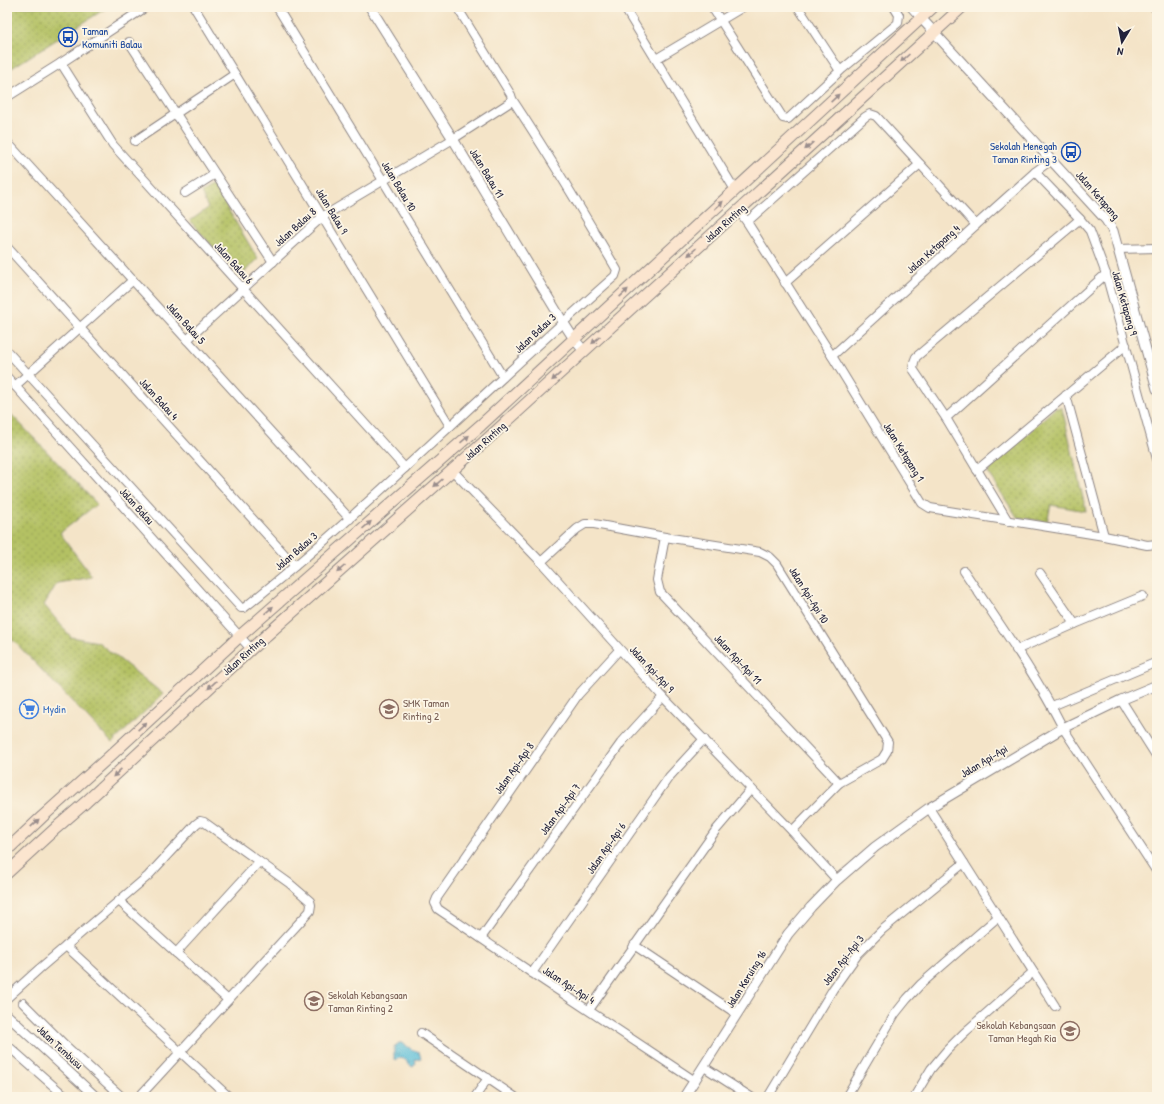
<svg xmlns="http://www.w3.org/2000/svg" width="1164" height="1104" font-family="'Patrick Hand',sans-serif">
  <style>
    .grass { fill: url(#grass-dots); stroke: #6b724f }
    .water { fill: url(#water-ripples); stroke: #3e708a }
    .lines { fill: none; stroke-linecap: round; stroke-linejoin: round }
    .minor-casing { stroke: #8b8382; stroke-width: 10 }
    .tertiary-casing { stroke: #8b8382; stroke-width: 11 }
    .secondary-casing { stroke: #8b8382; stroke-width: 13 }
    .minor { stroke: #fff; stroke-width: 8 }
    .tertiary { stroke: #fff; stroke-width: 9 }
    .secondary { stroke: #fbe5cf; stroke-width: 11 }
    .oneway { fill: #998d8c }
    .labels { text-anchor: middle; stroke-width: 3.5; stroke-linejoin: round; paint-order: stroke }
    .transit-label { font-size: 11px; fill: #164399; stroke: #fcf5e5; text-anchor: start }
    .street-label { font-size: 11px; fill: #22223b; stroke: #fcf5e5 }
    .education-label { font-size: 11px; fill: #785e54; stroke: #fcf5e5; text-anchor: start }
    .shop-label { font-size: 11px; fill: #366cbe; stroke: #fcf5e5; text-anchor: start }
  </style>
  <defs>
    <pattern id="grass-dots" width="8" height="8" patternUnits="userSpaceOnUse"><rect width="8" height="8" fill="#b4c163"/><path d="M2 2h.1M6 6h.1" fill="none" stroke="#929c53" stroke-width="1.8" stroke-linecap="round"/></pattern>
    <pattern id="water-ripples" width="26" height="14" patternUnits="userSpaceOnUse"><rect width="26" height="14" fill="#5abed9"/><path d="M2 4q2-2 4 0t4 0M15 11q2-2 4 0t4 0" fill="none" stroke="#4a9ab1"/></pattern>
  </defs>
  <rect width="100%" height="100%" fill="#fcf5e5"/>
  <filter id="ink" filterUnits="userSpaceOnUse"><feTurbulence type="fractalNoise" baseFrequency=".025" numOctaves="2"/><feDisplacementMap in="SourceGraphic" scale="8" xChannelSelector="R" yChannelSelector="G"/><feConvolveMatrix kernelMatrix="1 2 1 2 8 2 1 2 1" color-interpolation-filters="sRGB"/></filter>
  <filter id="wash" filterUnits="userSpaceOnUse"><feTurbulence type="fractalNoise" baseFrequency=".012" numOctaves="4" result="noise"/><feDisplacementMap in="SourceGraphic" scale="16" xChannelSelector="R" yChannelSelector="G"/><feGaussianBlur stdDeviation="0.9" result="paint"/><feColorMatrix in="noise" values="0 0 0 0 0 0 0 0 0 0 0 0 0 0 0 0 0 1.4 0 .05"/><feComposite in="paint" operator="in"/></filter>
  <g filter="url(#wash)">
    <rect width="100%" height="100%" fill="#f4e4c8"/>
    <g class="grass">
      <polygon points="7,7 108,7 7,71"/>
      <polygon points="214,186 258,259 239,277 190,221 208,208 201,193"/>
      <polygon points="1055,408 1062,408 1086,511 1051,505 1047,522 1017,517 988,473 994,465"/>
      <polygon points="7,410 97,504 60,533 92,577 57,583 44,605 71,637 98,642 163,694 112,743 13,640 7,645"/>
    </g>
    <path class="water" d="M 399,1043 L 402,1043 L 411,1049 L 419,1052 L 421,1058 L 415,1060 L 416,1063 L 413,1067 L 407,1063 L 407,1061 C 403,1058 400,1057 395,1060 L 394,1056 L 394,1047 Z"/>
  </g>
  <g filter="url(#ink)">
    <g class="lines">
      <defs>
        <g id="minor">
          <polyline points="194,7 450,426"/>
          <polyline points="277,7 503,377"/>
          <polyline points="624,7 735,190"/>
          <polyline points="712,7 783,118 788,119 840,71 898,23 899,15 894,7"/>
          <polyline points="798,7 840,71"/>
          <polyline points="911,7 921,18"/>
          <polyline points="1154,7 1157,10"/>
          <polyline points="129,42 273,262"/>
          <polyline points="656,59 743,7"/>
          <polyline points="61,63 113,145 405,468"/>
          <polyline points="7,97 61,63 146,7"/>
          <polyline points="135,141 235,74"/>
          <polyline points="7,142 350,519"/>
          <polyline points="1035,172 1080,219 1090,231 1106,274 1157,459"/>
          <polyline points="185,193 215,174"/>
          <polyline points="738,210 747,222 832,356 922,503 930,508 1104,536 1147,545 1157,544"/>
          <polyline points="747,222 865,117 870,114 876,116 976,225"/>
          <polyline points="7,247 295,566"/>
          <polyline points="1118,249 1157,248"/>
          <polyline points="785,283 920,164"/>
          <polyline points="187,340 322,217 453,139 509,103 512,99"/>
          <path d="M 7,351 L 241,608 L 244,608 C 280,579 316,549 350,518 C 439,438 525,355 615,276 L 617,270 C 583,212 549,155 512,99 L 511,95 L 457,7"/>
          <polyline points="832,356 976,225 1035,172 1051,160"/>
          <polyline points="7,377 251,649"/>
          <polyline points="15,386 133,280"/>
          <polyline points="1066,395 1104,536"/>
          <polyline points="946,418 1106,274"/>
          <polyline points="452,470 541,562 663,697 792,831 837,880"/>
          <polyline points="977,470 1126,345"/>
          <polyline points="1008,521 946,418 913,369 914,362 916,357 1080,219"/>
          <polyline points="665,537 657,580 660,592 839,783"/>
          <polyline points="541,562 577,529 585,524 594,524 665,537 760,552 770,557 777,564 888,742 887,751 882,759 839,783 792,831"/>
          <path d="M 964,571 C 998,622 1035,673 1063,728 L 1157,872"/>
          <polyline points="1040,573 1075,624"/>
          <polyline points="619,650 578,695 437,898 435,903 438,909 532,973 695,1081"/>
          <polyline points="1016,650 1075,624 1143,596"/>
          <polyline points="1121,700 1157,757"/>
          <polyline points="1052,706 1157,662"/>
          <polyline points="929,808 1055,1006"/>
          <polyline points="119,901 228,1000"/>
          <polyline points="481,938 621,743 663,697"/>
          <polyline points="634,945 737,1014"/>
          <polyline points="66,946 229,1097"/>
          <polyline points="176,953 259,862"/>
          <polyline points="532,973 669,777 704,739"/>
          <polyline points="7,998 39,969 148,876 196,824 200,821 204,822 289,883 310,901 311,905 310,911 139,1097"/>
          <polyline points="23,1003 67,1047 122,1097"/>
          <polyline points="589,1010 716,830 751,789"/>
          <polyline points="421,1033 515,1097"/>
          <polyline points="7,1045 66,1097"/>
          <polyline points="704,1067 751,1097"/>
          <polyline points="475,1097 488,1078"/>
          <polyline points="768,1097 833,989 858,954 882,930 964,863"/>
          <polyline points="846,1097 895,1014 907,999 921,984 998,917"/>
          <polyline points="914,1097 931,1069 947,1050 964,1033 1033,972"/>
        </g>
        <g id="tertiary">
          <polyline points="370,7 453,139 563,322 574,339 584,351"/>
          <polyline points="921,18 1106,220 1113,231 1118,249 1157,389"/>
          <polyline points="7,1015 96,1097"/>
          <polyline points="684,1097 788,934 811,907 837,880 875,847 929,808 1063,728 1121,700 1157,685"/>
        </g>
        <g id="secondary">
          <polyline points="7,850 42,817 109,757 240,636 481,425 933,7"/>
          <polyline points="7,873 56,828 86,802 251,649 483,443 962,7"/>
        </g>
      </defs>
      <use href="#minor" class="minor-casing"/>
      <use href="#tertiary" class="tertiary-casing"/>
      <use href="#secondary" class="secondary-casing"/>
      <use href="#minor" class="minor"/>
      <use href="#tertiary" class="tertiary"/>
      <use href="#secondary" class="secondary"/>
    </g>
    <defs><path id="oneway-solid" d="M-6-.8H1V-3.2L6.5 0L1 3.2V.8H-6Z"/></defs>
    <g class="oneway">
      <use href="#oneway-solid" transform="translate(905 58) rotate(138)"/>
      <use href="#oneway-solid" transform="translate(835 98) rotate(-43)"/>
      <use href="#oneway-solid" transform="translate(809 146) rotate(138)"/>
      <use href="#oneway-solid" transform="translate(719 205) rotate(-43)"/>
      <use href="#oneway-solid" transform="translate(692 252) rotate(138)"/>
      <use href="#oneway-solid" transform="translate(624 293) rotate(-43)"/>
      <use href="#oneway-solid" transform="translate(596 340) rotate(138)"/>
      <use href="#oneway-solid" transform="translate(556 377) rotate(138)"/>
      <use href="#oneway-solid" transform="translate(465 439) rotate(-41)"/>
      <use href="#oneway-solid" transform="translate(438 483) rotate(138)"/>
      <use href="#oneway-solid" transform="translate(367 525) rotate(-41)"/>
      <use href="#oneway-solid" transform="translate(341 569) rotate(138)"/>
      <use href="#oneway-solid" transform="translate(269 610) rotate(-41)"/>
      <use href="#oneway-solid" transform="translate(212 685) rotate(137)"/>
      <use href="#oneway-solid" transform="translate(142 726) rotate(-43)"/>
      <use href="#oneway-solid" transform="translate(117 773) rotate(137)"/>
      <use href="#oneway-solid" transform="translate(35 823) rotate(-44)"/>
    </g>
  </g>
  <defs>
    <symbol id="bus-ring" viewBox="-11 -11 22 22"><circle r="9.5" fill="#fcf5e5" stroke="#1a4fb4" stroke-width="1.5"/><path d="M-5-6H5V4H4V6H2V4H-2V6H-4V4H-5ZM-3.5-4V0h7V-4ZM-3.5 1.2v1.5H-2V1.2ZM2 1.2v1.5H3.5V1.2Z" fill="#1a4fb4"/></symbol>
    <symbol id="supermarket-ring" viewBox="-11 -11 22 22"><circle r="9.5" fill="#fcf5e5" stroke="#3f7fe0" stroke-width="1.5"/><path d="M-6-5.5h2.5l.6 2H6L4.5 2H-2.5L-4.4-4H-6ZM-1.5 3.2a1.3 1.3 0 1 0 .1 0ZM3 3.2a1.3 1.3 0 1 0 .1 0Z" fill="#3f7fe0"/></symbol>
    <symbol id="school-ring" viewBox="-11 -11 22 22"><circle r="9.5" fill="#fcf5e5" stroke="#8d6e63" stroke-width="1.5"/><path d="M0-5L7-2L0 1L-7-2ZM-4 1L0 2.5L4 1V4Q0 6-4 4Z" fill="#8d6e63"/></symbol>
  </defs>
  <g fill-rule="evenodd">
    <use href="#bus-ring" x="57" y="26" width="22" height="22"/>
    <use href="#bus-ring" x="1060" y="141" width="22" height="22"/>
    <use href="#supermarket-ring" x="18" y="698" width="22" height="22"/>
    <use href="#school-ring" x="378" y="698" width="22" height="22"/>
    <use href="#school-ring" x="303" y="990" width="22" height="22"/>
    <use href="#school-ring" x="1059" y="1020" width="22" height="22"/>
  </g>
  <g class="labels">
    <g class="transit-label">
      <text x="82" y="35">Taman<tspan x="82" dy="13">Komuniti Balau</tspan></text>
      <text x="1057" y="150" text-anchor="end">Sekolah Menegah<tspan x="1057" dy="13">Taman Rinting 3</tspan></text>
    </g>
    <g class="street-label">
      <text transform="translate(487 173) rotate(59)" y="4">Jalan Balau 11</text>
      <text transform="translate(399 186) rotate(59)" y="4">Jalan Balau 10</text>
      <text transform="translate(1098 195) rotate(49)" y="4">Jalan Ketapang</text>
      <text transform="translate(332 211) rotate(59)" y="4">Jalan Balau 9</text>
      <text transform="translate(725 223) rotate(-42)" y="4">Jalan Rinting</text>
      <text transform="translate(295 227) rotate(-42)" y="4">Jalan Balau 8</text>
      <text transform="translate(933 249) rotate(-42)" y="4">Jalan Ketapang 4</text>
      <text transform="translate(234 263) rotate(48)" y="4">Jalan Balau 6</text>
      <text transform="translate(1125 303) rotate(74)" y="4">Jalan Ketapang 9</text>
      <text transform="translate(186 323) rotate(48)" y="4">Jalan Balau 5</text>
      <text transform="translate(535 333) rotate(-43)" y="4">Jalan Balau 3</text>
      <text transform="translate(159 399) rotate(48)" y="4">Jalan Balau 4</text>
      <text transform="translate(485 441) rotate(-42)" y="4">Jalan Rinting</text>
      <text transform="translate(904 452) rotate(58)" y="4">Jalan Ketapang 1</text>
      <text transform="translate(137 506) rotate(48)" y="4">Jalan Balau</text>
      <text transform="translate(296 551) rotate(-41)" y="4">Jalan Balau 3</text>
      <text transform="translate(809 595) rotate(58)" y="4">Jalan Api-Api 10</text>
      <text transform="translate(243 656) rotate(-42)" y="4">Jalan Rinting</text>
      <text transform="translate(738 659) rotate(47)" y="4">Jalan Api-Api 11</text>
      <text transform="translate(652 669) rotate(47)" y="4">Jalan Api-Api 9</text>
      <text transform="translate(984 761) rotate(-31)" y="4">Jalan Api-Api</text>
      <text transform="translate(514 768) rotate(-55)" y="4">Jalan Api-Api 8</text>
      <text transform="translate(560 809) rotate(-54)" y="4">Jalan Api-Api 7</text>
      <text transform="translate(606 848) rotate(-55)" y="4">Jalan Api-Api 6</text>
      <text transform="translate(843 960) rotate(-52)" y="4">Jalan Api-Api 3</text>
      <text transform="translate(746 979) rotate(-58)" y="4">Jalan Keruing 16</text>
      <text transform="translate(569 985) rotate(33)" y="4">Jalan Api-Api 4</text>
      <text transform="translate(60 1047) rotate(43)" y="4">Jalan Tembusu</text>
    </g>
    <g class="education-label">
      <text x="403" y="707">SMK Taman<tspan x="403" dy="13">Rinting 2</tspan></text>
      <text x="328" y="999">Sekolah Kebangsaan<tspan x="328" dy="13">Taman Rinting 2</tspan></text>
      <text x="1056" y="1029" text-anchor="end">Sekolah Kebangsaan<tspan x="1056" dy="13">Taman Megah Ria</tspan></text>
    </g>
    <g class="shop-label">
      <text x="43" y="713">Mydin</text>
    </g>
  </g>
  <rect width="1164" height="1104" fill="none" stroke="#fcf5e5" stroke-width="24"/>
  <g transform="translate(1122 42) rotate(190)" stroke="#fcf5e5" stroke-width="3" paint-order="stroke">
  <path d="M0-3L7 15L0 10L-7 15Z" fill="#22223b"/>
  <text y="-6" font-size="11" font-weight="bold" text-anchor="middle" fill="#22223b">N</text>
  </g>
</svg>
